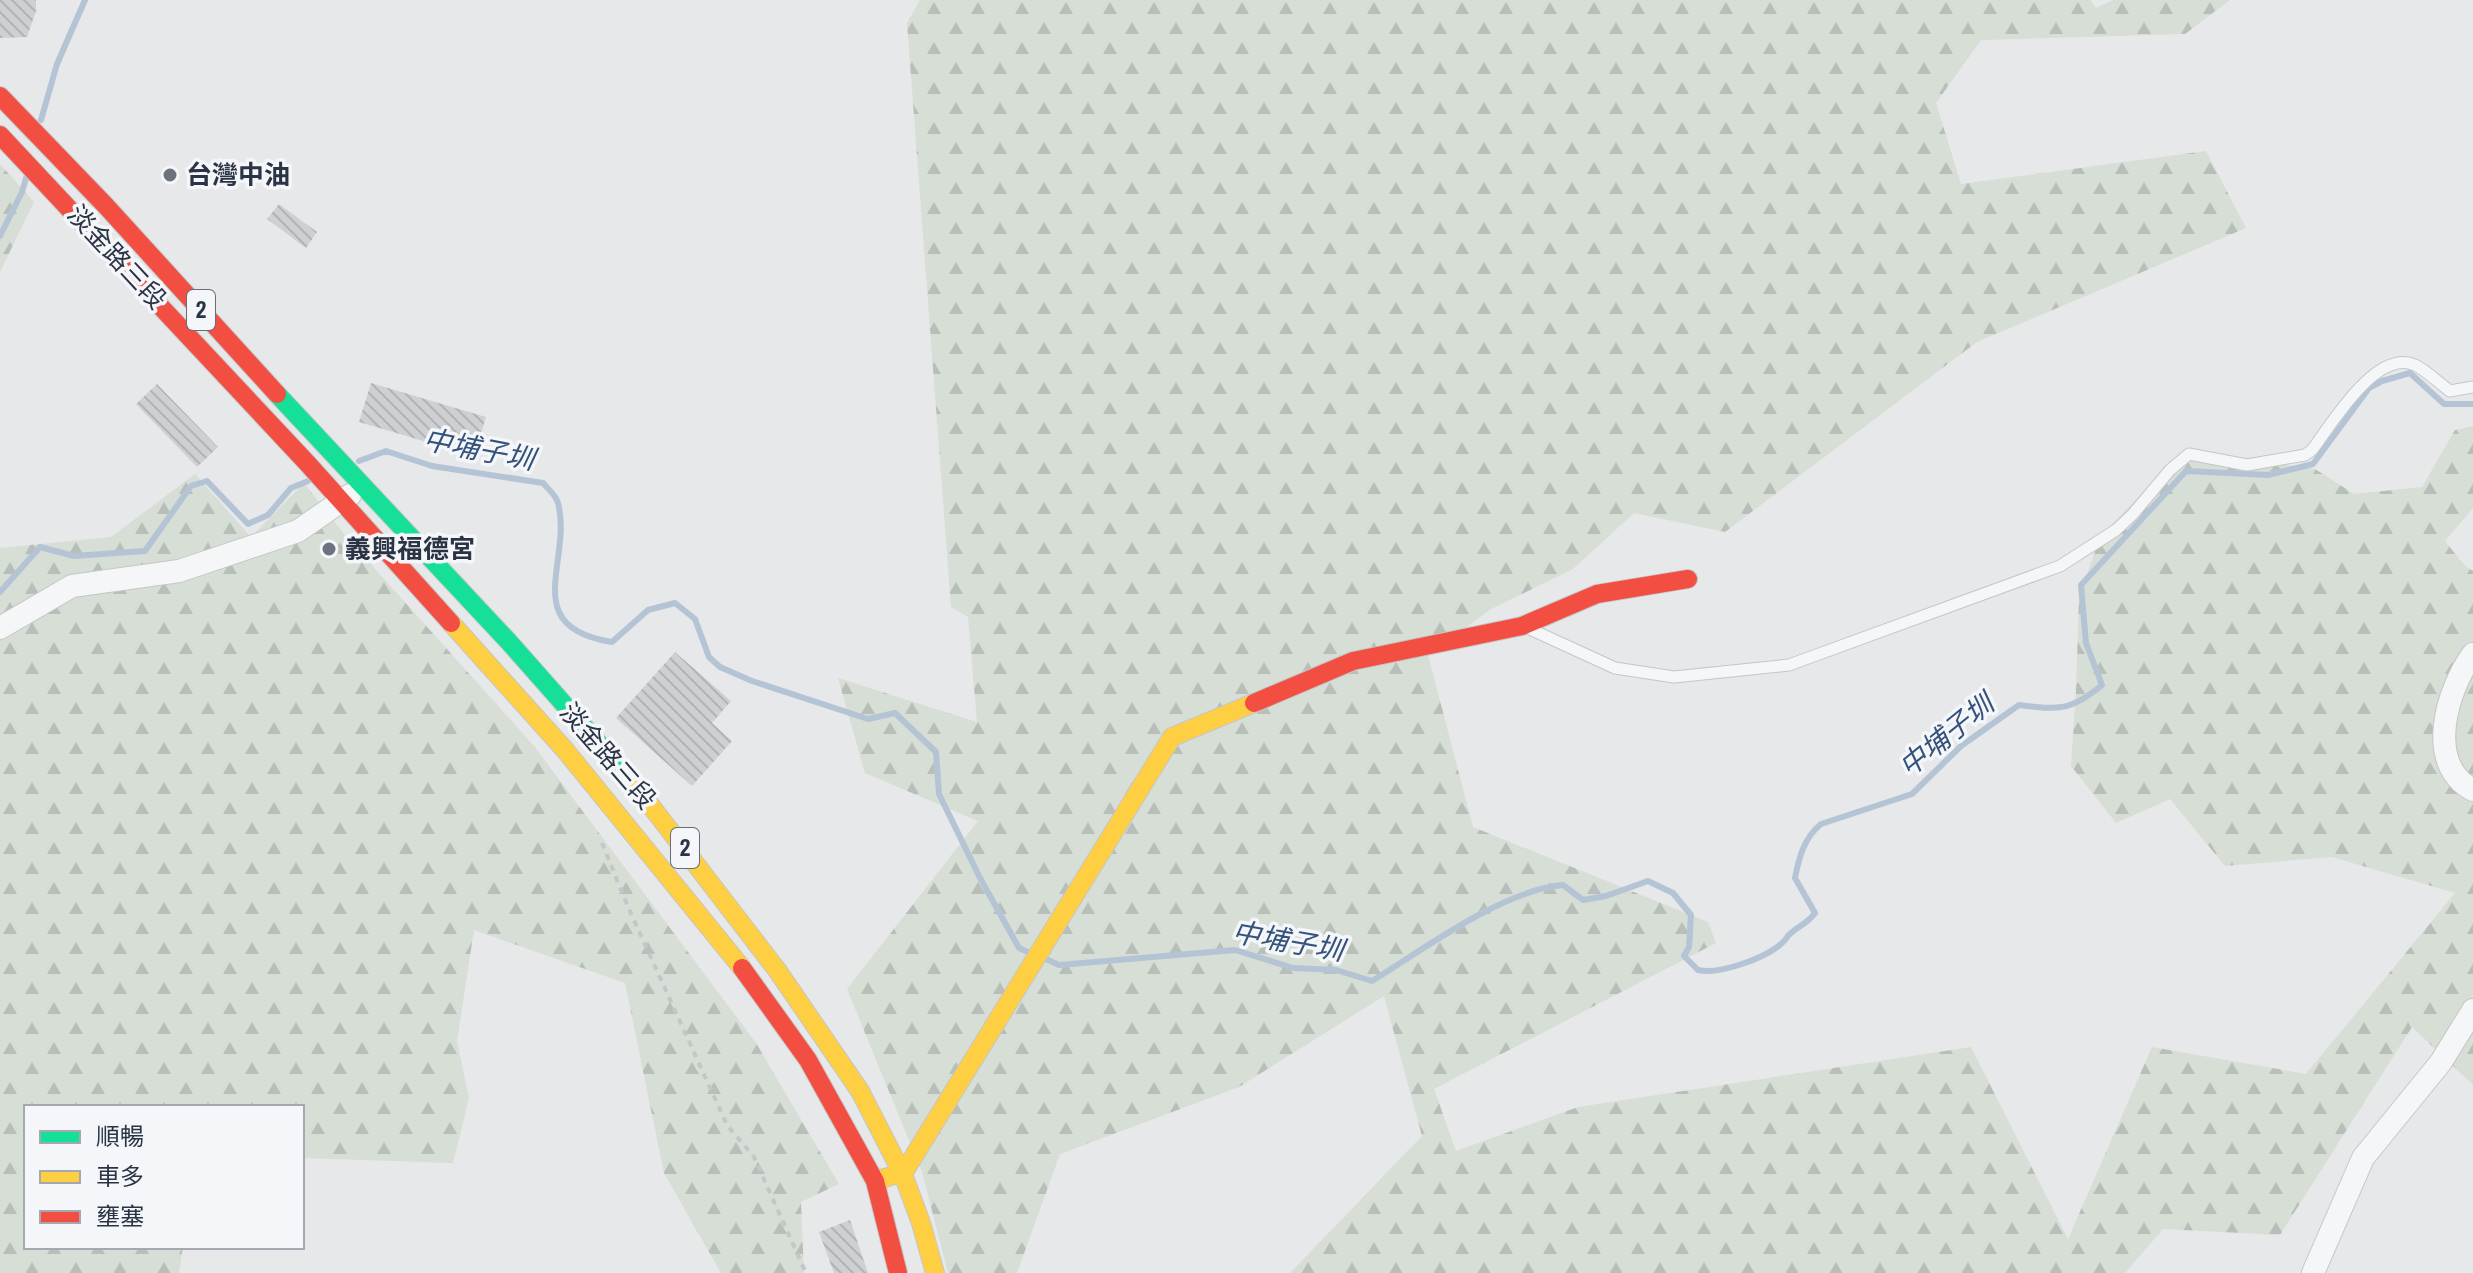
<svg xmlns="http://www.w3.org/2000/svg" width="2473" height="1273" font-family="'Archivo Narrow','Noto Sans TC',sans-serif">
  <style>
    .forest { fill: url(#forest-firs) }
    .lines { fill: none; stroke-linecap: round; stroke-linejoin: round }
    .stream { stroke: #b4c4d5; stroke-width: 6 }
    .building { fill: url(#building-back-hatch) }
    .lane-casing { stroke: #c4c6c8; stroke-width: 13 }
    .street-casing { stroke: #c4c6c8; stroke-width: 24 }
    .fast-casing { stroke: #c4c6c8; stroke-width: 20 }
    .slow-casing { stroke: #c4c6c8; stroke-width: 20 }
    .jam-casing { stroke: #c4c6c8; stroke-width: 20 }
    .path { stroke: #c5c6ca; stroke-width: 4; stroke-dasharray: 6 6; stroke-linecap: butt }
    .lane { stroke: #f5f6f7; stroke-width: 11 }
    .street { stroke: #f5f6f7; stroke-width: 22 }
    .fast { stroke: #16e098; stroke-width: 18 }
    .slow { stroke: #ffcf43; stroke-width: 18 }
    .jam { stroke: #f24e42; stroke-width: 18 }
    .poi-dot { fill: #6c737f; stroke: #f4f6f9; stroke-width: 3 }
    .labels { text-anchor: middle; stroke-width: 7; stroke-linejoin: round; paint-order: stroke }
    .shield { fill: #f4f6f9; stroke: #676e7b; stroke-width: 2 }
    .shield-label { font-size: 24px; font-weight: bold; fill: #2b3445 }
    .poi-label { font-size: 26px; font-weight: bold; fill: #2b3445; stroke: #f4f6f9; text-anchor: start }
    .street-label { font-size: 26px; fill: #2b3445; stroke: #f4f6f9 }
    .water-label { font-size: 28px; font-style: italic; fill: #34527a; stroke: #f4f6f9 }
  </style>
  <defs>
    <pattern id="forest-firs" width="22" height="20" patternUnits="userSpaceOnUse" patternTransform="scale(2)"><rect width="22" height="20" fill="#d6ded6"/><path d="M5 1l3.5 6h-7zM16 11l3.5 6h-7z" fill="#b8bfb9"/></pattern>
    <pattern id="building-back-hatch" width="6" height="6" patternUnits="userSpaceOnUse" patternTransform="scale(2)"><rect width="6" height="6" fill="#ced0d3"/><path d="M-1 5l2 2M0 0l6 6M5-1l2 2" fill="none" stroke="#b1b3b6"/></pattern>
  </defs>
  <rect width="100%" height="100%" fill="#e6e8ea"/>
  <g class="forest">
    <polygon points="920,0 2090,0 2096,8 2113,0 2230,0 2185,34 1981,40 1936,103 1961,184 2206,151 2246,228 1977,342 1725,532 1634,513 1573,569 1491,609 1428,655 1473,827 1708,922 1716,943 1434,1089 1456,1151 1578,1107 1971,1047 2068,1239 2152,1047 2306,1074 2455,893 2332,857 2225,866 2170,799 2116,823 2071,766 2076,690 2079,598 2100,537 2173,461 2257,461 2315,469 2354,494 2422,487 2455,430 2473,426 2473,508 2445,541 2465,566 2473,571 2473,1085 2412,1027 2280,1235 2163,1229 2125,1273 1290,1273 1422,1136 1384,996 1239,1087 1060,1154 1017,1273 948,1273 922,1172 847,989 978,821 865,773 838,678 977,722 968,617 951,607 907,23"/>
    <polygon points="0,164 34,202 0,272"/>
    <polygon points="195,474 251,537 304,483 349,540 534,746 756,1043 839,1184 801,1202 804,1273 721,1273 664,1173 625,983 474,930 457,1041 469,1098 453,1163 302,1158 302,1107 26,1107 26,1247 183,1247 179,1273 0,1273 0,548 111,537"/>
  </g>
  <g class="lines">
    <g class="stream">
      <polyline points="41,120 57,64 85,0"/>
      <polyline points="0,236 22,192 26,178"/>
      <path d="M 359,461 L 386,451 L 432,466 L 543,483 C 548,489 556,495 558,503 C 573,561 517,627 612,642 L 648,610 L 675,603 L 695,619 L 709,657 L 720,667 L 752,681 L 868,719 L 895,713 L 936,752 L 939,794 L 980,878 L 1019,948 L 1028,952"/>
      <polyline points="0,592 40,547 74,556 145,551 191,486 207,481 248,524 268,515 291,488 308,481"/>
      <path d="M 1046,959 L 1059,965 L 1235,950 L 1293,968 L 1336,970 L 1372,981 C 1424,949 1503,890 1563,885 L 1583,900 L 1606,896 L 1648,881 L 1673,893 L 1691,915 L 1689,947 L 1684,956 L 1698,970 C 1719,975 1766,958 1782,943 C 1788,938 1785,938 1791,933 C 1800,925 1808,923 1815,913 L 1795,878 C 1799,857 1804,838 1821,824 L 1912,794 L 1961,746 L 2019,705 C 2059,710 2071,711 2102,685 L 2086,643 L 2081,585 L 2186,471 L 2268,475 L 2313,464 L 2369,388 L 2382,381 L 2410,373 L 2444,404 L 2473,404"/>
    </g>
  </g>
  <g class="building">
    <polygon points="0,0 36,0 36,11 27,37 0,38"/>
    <polygon points="279,204 317,232 306,248 267,219"/>
    <polygon points="371,383 486,417 474,456 359,422"/>
    <polygon points="157,384 218,447 197,467 136,404"/>
    <polygon points="675,652 731,701 712,723 732,741 692,786 616,718"/>
    <polygon points="850,1220 868,1273 834,1273 819,1232"/>
  </g>
  <g class="lines">
    <defs>
      <path id="lane" d="M 1532,630 L 1615,668 L 1674,677 L 1789,665 L 2060,566 L 2116,530 L 2133,514 L 2170,470 L 2189,454 L 2247,465 L 2305,455 L 2312,450 C 2331,425 2376,348 2415,365 C 2427,371 2439,383 2450,391 L 2473,387"/>
      <g id="street">
        <polyline points="0,628 72,586 179,571 298,531 350,495"/>
        <path d="M 2473,654 C 2447,689 2424,764 2473,790"/>
        <polyline points="2313,1273 2363,1158 2441,1062 2473,1010"/>
      </g>
      <polyline id="fast" points="277,394 509,642 631,780"/>
      <g id="slow">
        <polyline points="451,623 565,750 742,968"/>
        <polyline points="631,780 777,970 860,1091 904,1177 921,1223 935,1273"/>
        <polyline points="881,1179 904,1172 1172,737 1254,703"/>
      </g>
      <g id="jam">
        <polyline points="0,96 106,206 277,394"/>
        <polyline points="0,135 308,464 451,623"/>
        <polyline points="1254,703 1353,661 1522,626 1597,594 1688,579"/>
        <polyline points="742,968 808,1060 875,1181 898,1273"/>
      </g>
    </defs>
    <use href="#lane" class="lane-casing"/>
    <use href="#street" class="street-casing"/>
    <use href="#fast" class="fast-casing"/>
    <use href="#slow" class="slow-casing"/>
    <use href="#jam" class="jam-casing"/>
    <polyline class="path" points="602,843 628,907 727,1125 754,1157 806,1273"/>
    <use href="#lane" class="lane"/>
    <use href="#street" class="street"/>
    <use href="#fast" class="fast"/>
    <use href="#slow" class="slow"/>
    <use href="#jam" class="jam"/>
  </g>
  <g class="poi-dot">
    <circle cx="170" cy="175" r="8"/>
    <circle cx="329" cy="549" r="8"/>
  </g>
  <g class="labels">
    <g class="shield">
      <rect x="187" y="290" width="28" height="40" rx="6"/>
      <rect x="671" y="828" width="28" height="40" rx="6"/>
    </g>
    <g class="shield-label">
      <text x="201" y="318">2</text>
      <text x="685" y="856">2</text>
    </g>
    <g class="poi-label">
      <text x="186" y="184">台灣中油</text>
      <text x="345" y="558">義興福德宮</text>
    </g>
    <g class="street-label">
      <text transform="translate(117 257) rotate(47)" y="9">淡金路三段</text>
      <text transform="translate(608 756) rotate(49)" y="9">淡金路三段</text>
    </g>
    <g class="water-label">
      <text transform="translate(479 449) rotate(11)" y="10">中埔子圳</text>
      <text transform="translate(1946 735) rotate(-39)" y="10">中埔子圳</text>
      <text transform="translate(1288 941) rotate(10)" y="10">中埔子圳</text>
    </g>
  </g>
  <rect x="24" y="1105" width="280" height="144" fill="#f4f6f9" stroke="#a4a8b1" stroke-width="2"/>
  <rect x="40" y="1131" width="40" height="12" fill="#16e098" stroke="#a4a8b1" stroke-width="2"/>
  <text x="96" y="1145" font-size="24" fill="#2b3445">順暢</text>
  <rect x="40" y="1171" width="40" height="12" fill="#ffcf43" stroke="#a4a8b1" stroke-width="2"/>
  <text x="96" y="1185" font-size="24" fill="#2b3445">車多</text>
  <rect x="40" y="1211" width="40" height="12" fill="#f24e42" stroke="#a4a8b1" stroke-width="2"/>
  <text x="96" y="1225" font-size="24" fill="#2b3445">壅塞</text>
</svg>
